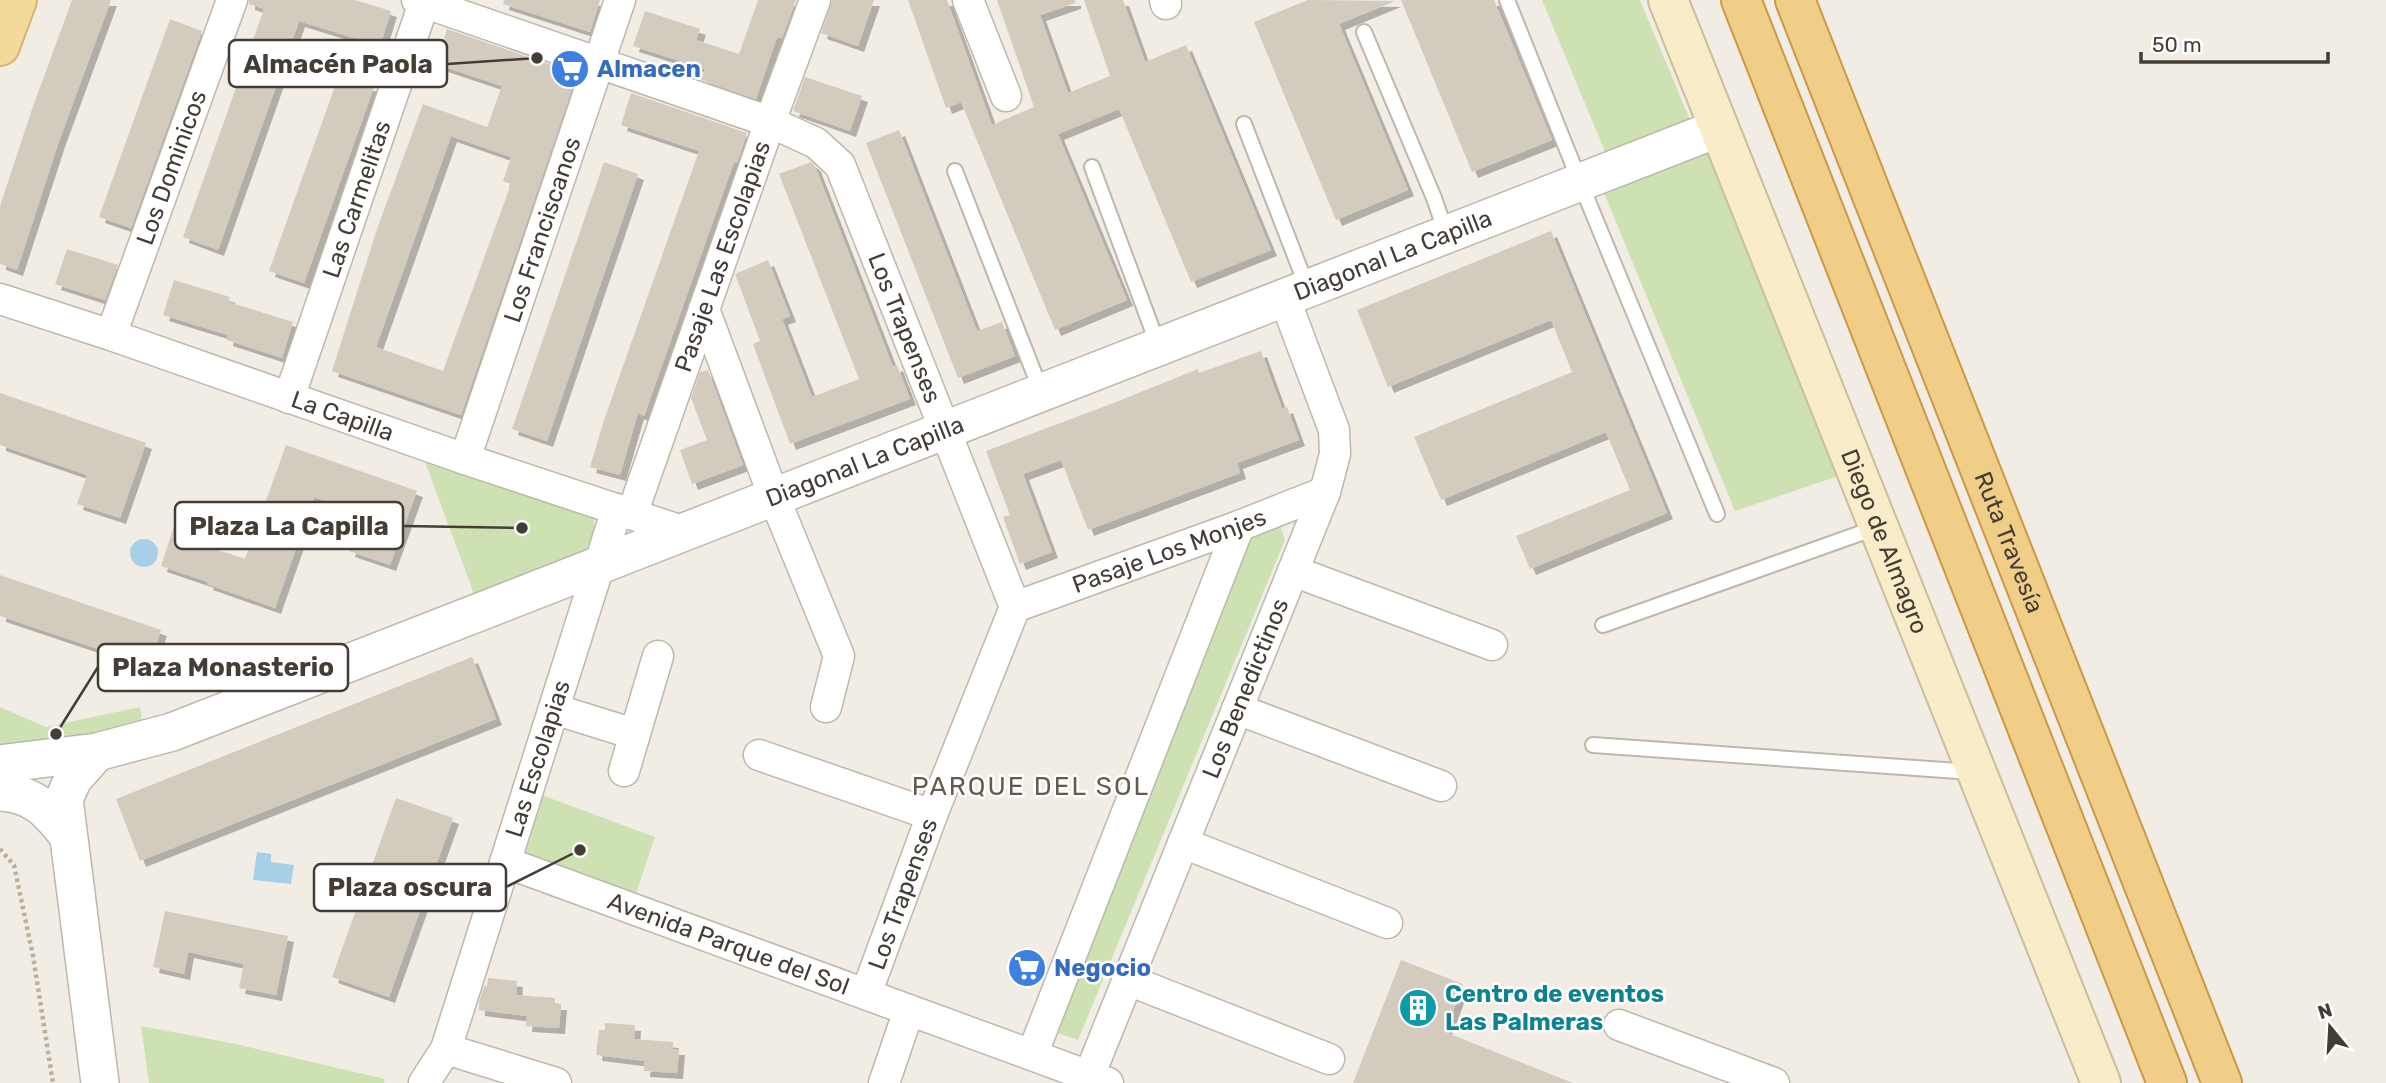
<svg xmlns="http://www.w3.org/2000/svg" width="2386" height="1083" font-family="Rubik,sans-serif">
  <style>
    .green { fill: #cde1b2 }
    .water { fill: #a7cfe8 }
    .building { fill: #d4cbbf; fill-rule: evenodd; filter: url(#shadow) }
    .lines { fill: none; stroke-linecap: round; stroke-linejoin: round }
    .service-casing { stroke: #beb7ac; stroke-width: 18 }
    .minor-casing { stroke: #beb7ac; stroke-width: 33 }
    .tertiary-casing { stroke: #beb7ac; stroke-width: 40 }
    .secondary-casing { stroke: #ccbe99; stroke-width: 42 }
    .primary-casing { stroke: #d6b56e; stroke-width: 42 }
    .trunk-casing { stroke: #cc9844; stroke-width: 42 }
    .path { stroke: #bbb09c; stroke-width: 4.5; stroke-dasharray: 3.5 3.5; stroke-linecap: butt }
    .service { stroke: #fff; stroke-width: 14 }
    .minor { stroke: #fff; stroke-width: 30 }
    .tertiary { stroke: #fff; stroke-width: 37 }
    .secondary { stroke: #f9ecc8; stroke-width: 38 }
    .primary { stroke: #f3d99c; stroke-width: 38 }
    .trunk { stroke: #f1ce88; stroke-width: 38 }
    .labels { text-anchor: middle; stroke-width: 5; stroke-linejoin: round; paint-order: stroke }
    .shop-label { font-size: 24px; font-weight: bold; fill: #366cbe; stroke: #fff; text-anchor: start }
    .street-label { font-size: 24px; fill: #433d36; stroke: #fff }
    .culture-label { font-size: 24px; font-weight: bold; fill: #0d838f; stroke: #fff; text-anchor: start }
    .neighbourhood-label { font-size: 26px; letter-spacing: 2px; fill: #645b4e; stroke: #fff }
    .leader { fill: none; stroke: #433d36; stroke-width: 2.5 }
    .callout-dot { fill: #433d36; stroke: #fff; stroke-width: 2.5 }
    .callout { fill: #fff; stroke: #433d36; stroke-width: 2.5 }
    .callout-label { font-size: 26px; text-anchor: middle; font-weight: bold; fill: #433d36 }
  </style>
  <defs>
    <filter id="shadow"><feDropShadow dx="6" dy="6" stdDeviation="0" flood-color="#0004"/></filter>
  </defs>
  <rect width="100%" height="100%" fill="#f1ede5"/>
  <g class="green">
    <polygon points="1542,0 1640,0 1690,120 1606,154"/>
    <polygon points="1708,151 1838,476 1735,511 1604,193"/>
    <polygon points="424,459 594,514 594,541 575,560 474,594"/>
    <polygon points="1278,520 1285,540 1078,1040 1049,1030 1249,531"/>
    <polygon points="0,707 46,727 140,707 143,726 0,749"/>
    <polygon points="528,790 655,837 631,908 505,862"/>
    <polygon points="141,1026 231,1043 385,1079 384,1083 149,1083"/>
  </g>
  <g class="water">
    <circle cx="144" cy="553" r="14"/>
    <polygon points="257,852 271,854 271,862 294,865 291,884 253,880"/>
  </g>
  <g class="building">
    <polygon points="72,0 111,0 59,141 17,270 0,264 0,206 31,112"/>
    <polygon points="249,0 355,0 391,11 380,46 299,21 218,250 183,237 264,9 249,4"/>
    <polygon points="504,0 600,0 590,32 503,4"/>
    <polygon points="758,0 796,0 782,38 777,37 756,99 701,80 705,69 633,46 645,11 700,29 696,40 739,54"/>
    <polygon points="832,0 874,0 858,46 821,33"/>
    <polygon points="908,0 947,0 992,125 1034,107 997,0 1075,0 1075,3 1040,15 1068,93 1110,76 1084,0 1123,0 1145,62 1186,45 1271,250 1191,282 1119,109 1058,134 1127,300 1055,330 961,102 946,108"/>
    <polygon points="1308,0 1395,1 1339,24 1408,190 1336,220 1254,22"/>
    <polygon points="1401,0 1494,0 1552,140 1472,172"/>
    <polygon points="170,19 202,31 131,228 99,217"/>
    <path d="M 447,29 L 577,74 L 461,415 L 332,371 L 377,229 L 423,104 L 487,127 L 502,86 L 436,64 ZM 451,136 L 511,157 L 503,181 L 511,184 L 443,371 L 376,347 Z"/>
    <polygon points="339,75 374,87 304,283 269,271"/>
    <polygon points="805,77 862,96 850,131 793,111"/>
    <polygon points="631,93 747,133 737,163 734,162 644,416 638,413 620,475 590,467 604,420 699,151 621,125"/>
    <polygon points="899,130 977,331 1002,322 1015,356 958,378 866,143"/>
    <polygon points="604,162 638,174 547,441 512,429"/>
    <polygon points="811,162 815,166 893,367 897,365 910,399 790,444 753,344 760,341 735,274 768,260 790,316 782,319 812,397 859,379 779,174"/>
    <polygon points="1551,231 1667,513 1530,569 1516,536 1630,490 1606,432 1441,500 1414,437 1572,372 1551,320 1388,387 1357,310"/>
    <polygon points="67,249 118,265 105,300 55,284"/>
    <polygon points="174,280 230,297 228,302 293,322 282,358 227,340 228,335 163,315"/>
    <polygon points="1261,351 1282,409 1287,407 1299,440 1237,463 1240,473 1088,530 1061,460 1023,474 1052,552 1020,564 1003,517 1010,515 986,451 1111,404 1198,369 1199,373"/>
    <polygon points="708,370 743,465 692,484 680,450 707,440 691,398 700,372"/>
    <polygon points="0,393 146,443 120,518 77,504 87,475 0,445"/>
    <polygon points="286,445 417,491 390,565 349,551 362,514 314,497 275,608 207,584 208,582 161,566 176,520 205,530 200,544 245,559"/>
    <polygon points="0,575 161,630 149,666 0,616"/>
    <polygon points="472,657 496,719 140,861 116,799"/>
    <polygon points="396,798 453,818 389,997 332,977"/>
    <polygon points="165,911 288,936 276,995 239,988 244,964 188,952 184,974 153,967"/>
    <polygon points="1401,960 1463,984 1445,1032 1573,1083 1353,1083"/>
    <polygon points="488,978 517,981 516,995 555,998 555,1004 561,1004 559,1028 526,1026 527,1016 479,1010 479,1002 484,986 487,986"/>
    <polygon points="605,1023 635,1025 634,1039 673,1042 673,1049 679,1049 677,1073 644,1071 645,1061 596,1055 599,1030 605,1030"/>
  </g>
  <g class="lines">
    <defs>
      <g id="service">
        <polyline points="1507,0 1580,182 1717,514"/>
        <polyline points="1364,32 1434,198 1446,233"/>
        <polyline points="1244,124 1307,287"/>
        <polyline points="1092,167 1158,345"/>
        <polyline points="955,171 1041,391"/>
        <polyline points="1603,625 1878,527"/>
        <polyline points="1593,745 1972,772"/>
      </g>
      <g id="minor">
        <path id="s1" d="M 417,0 L 770,122 L 816,143 L 840,165 L 1015,607 L 932,815 L 866,994"/>
        <polyline points="968,0 1006,96"/>
        <polyline points="1165,0 1166,4"/>
        <path id="s2" d="M 0,299 L 111,335 L 465,459 L 685,532"/>
        <polyline points="704,309 774,497 839,656 826,707"/>
        <path id="s3" d="M 111,335 L 232,0"/>
        <path id="s4" d="M 289,398 L 425,0"/>
        <path id="s5" d="M 465,459 L 620,0"/>
        <path id="s6" d="M 632,514 L 770,122 L 815,0"/>
        <polyline points="1293,571 1492,645"/>
        <path id="s7" d="M 1015,607 L 1239,526 L 1325,492"/>
        <polyline points="554,709 634,734"/>
        <polyline points="1237,709 1441,786"/>
        <polyline points="759,755 932,815"/>
        <polyline points="624,771 658,656"/>
        <polyline points="1183,843 1387,923"/>
        <path id="s8" d="M 505,862 L 1108,1083"/>
        <polyline points="1128,980 1329,1059"/>
        <polyline points="1619,1025 1774,1083"/>
        <polyline points="446,1049 556,1083"/>
        <polyline points="1032,1055 1239,526"/>
        <path id="s9" d="M 1089,1076 L 1325,492 L 1335,454 L 1334,430 L 1284,297"/>
        <path id="s10" d="M 424,1083 L 446,1049 L 617,509"/>
        <polyline points="884,1083 909,1010"/>
      </g>
      <g id="tertiary">
        <polyline points="97,752 73,779 64,799 100,1083"/>
        <path id="s11" d="M 0,764 L 97,752 L 172,732 L 1719,128"/>
        <path d="M 0,792 C 33,794 47,809 67,834"/>
      </g>
      <g id="secondary">
        <path id="s12" d="M 1668,0 L 2101,1083"/>
      </g>
      <polyline id="primary" points="0,46 17,0"/>
      <g id="trunk">
        <polyline points="1741,0 2167,1083"/>
        <path id="s13" d="M 1795,0 L 2222,1083"/>
      </g>
    </defs>
    <use href="#service" class="service-casing"/>
    <use href="#minor" class="minor-casing"/>
    <use href="#tertiary" class="tertiary-casing"/>
    <use href="#secondary" class="secondary-casing"/>
    <use href="#primary" class="primary-casing"/>
    <use href="#trunk" class="trunk-casing"/>
    <polyline class="path" points="0,849 14,865 33,956 53,1083"/>
    <use href="#service" class="service"/>
    <use href="#minor" class="minor"/>
    <use href="#tertiary" class="tertiary"/>
    <use href="#secondary" class="secondary"/>
    <use href="#primary" class="primary"/>
    <use href="#trunk" class="trunk"/>
  </g>
  <defs>
    <symbol id="supermarket-disc" viewBox="-11 -11 22 22"><circle r="9.5" fill="#3f7fe0" stroke="#fff"/><path d="M-6-5.5h2.5l.6 2H6L4.5 2H-2.5L-4.4-4H-6ZM-1.5 3.2a1.3 1.3 0 1 0 .1 0ZM3 3.2a1.3 1.3 0 1 0 .1 0Z" fill="#fff"/></symbol>
    <symbol id="building-disc" viewBox="-11 -11 22 22"><circle r="9.5" fill="#0f9aa8" stroke="#fff"/><path d="M-4-6H4V6H1V3H-1V6H-4ZM-2.5-4.3h1.7v1.8h-1.7ZM.8-4.3h1.7v1.8H.8ZM-2.5-1h1.7V.8h-1.7ZM.8-1h1.7V.8H.8Z" fill="#fff"/></symbol>
  </defs>
  <g fill-rule="evenodd">
    <use href="#supermarket-disc" x="548" y="47" width="44" height="44"/>
    <use href="#supermarket-disc" x="1005" y="946" width="44" height="44"/>
    <use href="#building-disc" x="1396" y="986" width="44" height="44"/>
  </g>
  <g class="labels">
    <g class="shop-label">
      <text x="597" y="77">Almacen</text>
      <text x="1054" y="976">Negocio</text>
    </g>
    <g class="street-label">
      <text dy="8" stroke="none"><textPath href="#s3" startOffset="178">Los Dominicos</textPath></text>
      <text dy="8" stroke="none"><textPath href="#s4" startOffset="210">Las Carmelitas</textPath></text>
      <text dy="8" stroke="none"><textPath href="#s5" startOffset="242">Los Franciscanos</textPath></text>
      <text dy="8" stroke="none"><textPath href="#s11" startOffset="1486">Diagonal La Capilla</textPath></text>
      <text dy="8" stroke="none"><textPath href="#s6" startOffset="273">Pasaje Las Escolapias</textPath></text>
      <text dy="8" stroke="none"><textPath href="#s1" startOffset="632">Los Trapenses</textPath></text>
      <text dy="8" stroke="none"><textPath href="#s2" startOffset="362">La Capilla</textPath></text>
      <text dy="8" stroke="none"><textPath href="#s11" startOffset="919">Diagonal La Capilla</textPath></text>
      <text dy="8" stroke="none"><textPath href="#s12" startOffset="583">Diego de Almagro</textPath></text>
      <text dy="8" stroke="none"><textPath href="#s13" startOffset="583">Ruta Travesía</textPath></text>
      <text dy="8" stroke="none"><textPath href="#s7" startOffset="164">Pasaje Los Monjes</textPath></text>
      <text dy="8" stroke="none"><textPath href="#s9" startOffset="418">Los Benedictinos</textPath></text>
      <text dy="8" stroke="none"><textPath href="#s10" startOffset="345">Las Escolapias</textPath></text>
      <text transform="translate(903 894) rotate(-70)" y="8">Los Trapenses</text>
      <text dy="8" stroke="none"><textPath href="#s8" startOffset="238">Avenida Parque del Sol</textPath></text>
    </g>
    <g class="culture-label">
      <text x="1445" y="1002">Centro de eventos<tspan x="1445" dy="28">Las Palmeras</tspan></text>
    </g>
    <g class="neighbourhood-label">
      <text x="1031" y="795">PARQUE DEL SOL</text>
    </g>
  </g>
  <path class="leader" d="M537 58L447 64M522 528L403 526M56 734L98 667M580 850L506 887"/>
  <g class="callout-dot">
    <circle cx="537" cy="58" r="7"/>
    <circle cx="522" cy="528" r="7"/>
    <circle cx="56" cy="734" r="7"/>
    <circle cx="580" cy="850" r="7"/>
  </g>
  <g class="callout">
    <rect x="229" y="40" width="218" height="47" rx="7"/>
    <rect x="175" y="502" width="228" height="47" rx="7"/>
    <rect x="98" y="644" width="250" height="47" rx="7"/>
    <rect x="314" y="864" width="192" height="47" rx="7"/>
  </g>
  <g class="callout-label">
    <text x="338" y="73">Almacén Paola</text>
    <text x="289" y="535">Plaza La Capilla</text>
    <text x="223" y="676">Plaza Monasterio</text>
    <text x="410" y="896">Plaza oscura</text>
  </g>
  <g transform="translate(2330 1027) rotate(342)" stroke="#ffffff" stroke-width="5" paint-order="stroke">
  <path d="M0-5L12 26L0 18L-12 26Z" fill="#433d36"/>
  <text y="-10" font-size="19" font-weight="bold" text-anchor="middle" fill="#433d36">N</text>
  </g>
  <path d="M2141 52v10h187v-10" fill="none" stroke="#433d36" stroke-width="3.5"/>
  <text x="2152" y="52" font-size="21" fill="#433d36" stroke="#ffffff" stroke-width="5" paint-order="stroke">50 m</text>
</svg>
